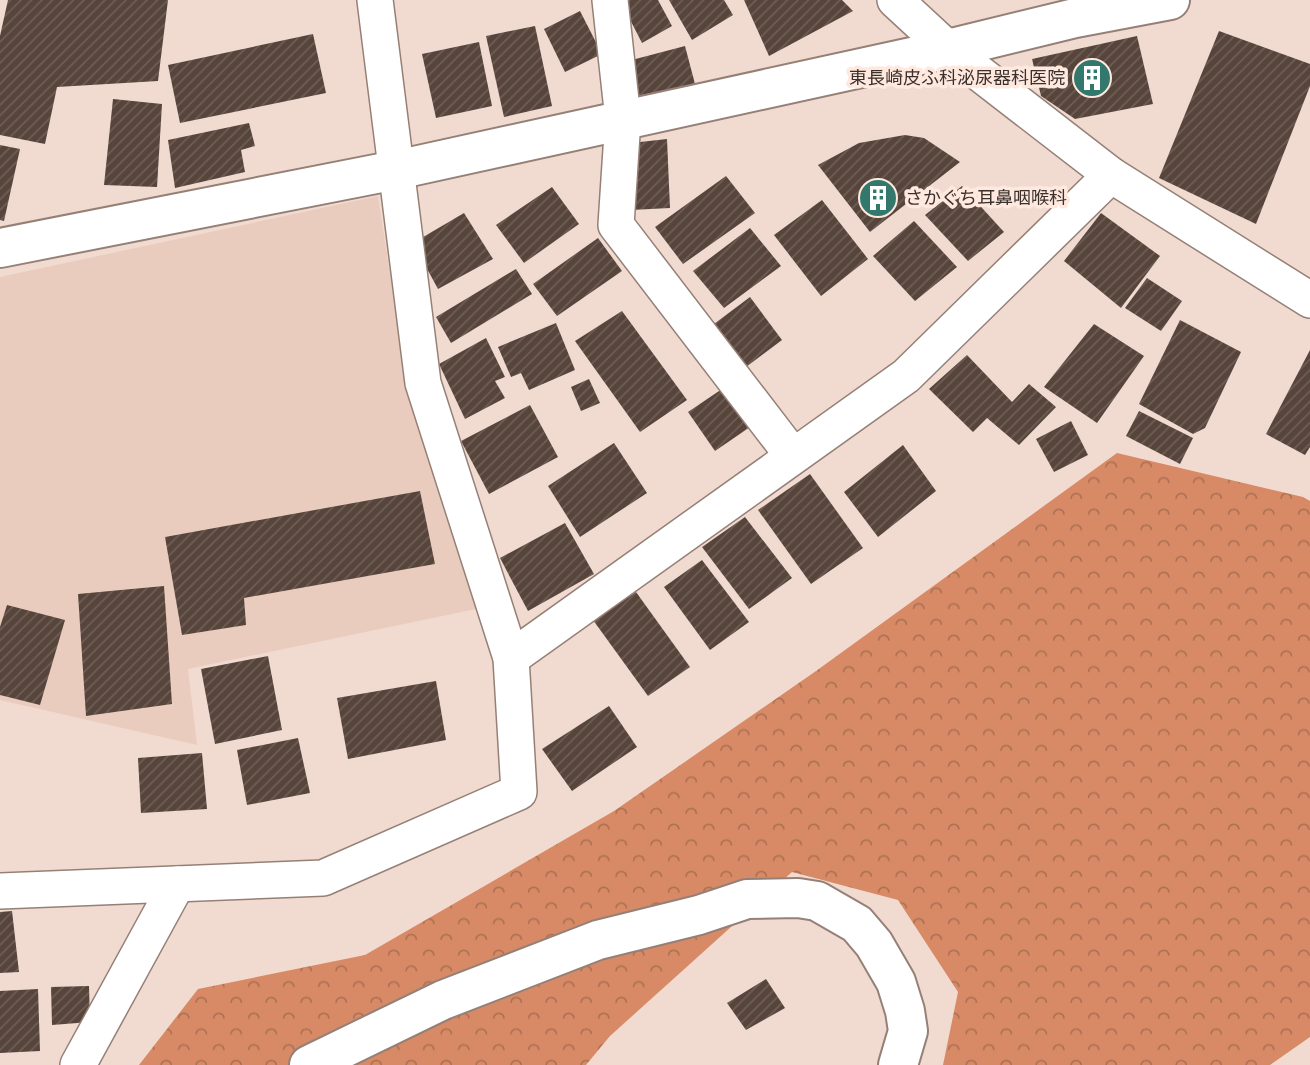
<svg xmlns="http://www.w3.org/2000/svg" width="1310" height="1065" font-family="Merriweather,'Noto Sans JP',serif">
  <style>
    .built { fill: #e9ccbe }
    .forest { fill: url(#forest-crowns) }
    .building { fill: url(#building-hatch) }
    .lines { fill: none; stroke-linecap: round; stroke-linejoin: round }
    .minor-casing { stroke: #958077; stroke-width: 38 }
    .tertiary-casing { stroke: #958077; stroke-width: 42 }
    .minor { stroke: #fff; stroke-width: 35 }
    .tertiary { stroke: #fff; stroke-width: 38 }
    .labels { text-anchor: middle; stroke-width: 7; stroke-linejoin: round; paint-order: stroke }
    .poi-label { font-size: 18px; fill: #3a312d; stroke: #ffe8de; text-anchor: end }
  </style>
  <defs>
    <pattern id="forest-crowns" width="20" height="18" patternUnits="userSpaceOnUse" patternTransform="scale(1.75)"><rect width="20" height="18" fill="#d78a65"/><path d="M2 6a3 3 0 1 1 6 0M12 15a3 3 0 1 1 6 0" fill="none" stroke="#af7154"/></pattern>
    <pattern id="building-hatch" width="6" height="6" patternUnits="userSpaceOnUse" patternTransform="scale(1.75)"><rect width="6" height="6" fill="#57453c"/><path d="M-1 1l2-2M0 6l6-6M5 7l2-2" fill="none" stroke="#6d5e56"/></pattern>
  </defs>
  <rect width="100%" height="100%" fill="#f1dbd0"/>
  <polygon class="built" points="378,196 407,385 476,609 188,669 197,745 0,700 0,277"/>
  <polygon class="forest" points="1117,453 1303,497 1310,501 1310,1037 1270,1065 943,1065 958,992 898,900 792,872 610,1036 586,1065 139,1065 198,989 365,955 614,811 816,671"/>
  <g class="building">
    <polygon points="8,0 168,0 158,81 57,87 45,144 0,135 0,36"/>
    <polygon points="620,0 658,0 672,26 642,43"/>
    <polygon points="669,0 724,0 733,15 692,40"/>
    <polygon points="744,0 842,0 853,11 769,56"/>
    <polygon points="580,11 602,54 565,72 544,29"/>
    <polygon points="535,26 552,106 504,117 486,36"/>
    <polygon points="1219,31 1310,64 1310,86 1256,224 1159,178"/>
    <polygon points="313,34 326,93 180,123 168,65"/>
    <polygon points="1137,36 1153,104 1075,119 1041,96 1032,59"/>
    <polygon points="479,42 492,106 436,118 422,54"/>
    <polygon points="685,46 695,84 637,96 628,61"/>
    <polygon points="113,99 162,104 157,187 104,185"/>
    <polygon points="249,123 255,146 241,150 245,172 175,188 168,140"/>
    <polygon points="905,135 924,138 960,162 870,232 818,165 859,143"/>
    <polygon points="667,139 670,208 631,210 631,143"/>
    <polygon points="0,145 20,149 4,221 0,220"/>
    <polygon points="726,176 755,213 683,264 655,227"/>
    <polygon points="962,186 1004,232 968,261 925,215"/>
    <polygon points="552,187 579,224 524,263 496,225"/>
    <polygon points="822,200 868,259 821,296 774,235"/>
    <polygon points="464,213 493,259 438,289 413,243"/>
    <polygon points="1101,213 1160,256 1121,308 1064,261"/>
    <polygon points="914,221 957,267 915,301 873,256"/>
    <polygon points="750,228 781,266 724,308 693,271"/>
    <polygon points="598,238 622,271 557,316 533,284"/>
    <polygon points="516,269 532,294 451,343 436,317"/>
    <polygon points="1147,278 1182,301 1161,331 1125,308"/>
    <polygon points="750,297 782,340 746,367 714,324"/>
    <polygon points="622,311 687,400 640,432 575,341"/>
    <polygon points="1180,320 1241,352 1205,428 1193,434 1139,404"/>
    <polygon points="556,323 575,370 529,390 521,373 511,377 498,347"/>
    <polygon points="1094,324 1144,356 1097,423 1044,387"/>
    <polygon points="486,338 505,377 495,381 505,398 465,419 439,364"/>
    <polygon points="1310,350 1310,447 1305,455 1266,434"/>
    <polygon points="967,355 1012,402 1029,384 1056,407 1019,445 987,418 973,432 929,389"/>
    <polygon points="589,379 600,403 581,411 571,387"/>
    <polygon points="722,389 750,427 715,451 688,412"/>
    <polygon points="530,405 558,457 489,494 461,441"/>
    <polygon points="1139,411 1193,438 1180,464 1126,436"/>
    <polygon points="1071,421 1088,455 1054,472 1036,439"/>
    <polygon points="614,443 647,493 580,537 548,486"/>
    <polygon points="903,445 936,491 878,537 844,492"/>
    <polygon points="810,474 863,548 811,584 758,510"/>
    <polygon points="420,491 435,564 244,598 246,625 182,635 165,537"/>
    <polygon points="745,517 792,578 749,609 702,547"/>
    <polygon points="565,523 594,574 528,611 500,558"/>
    <polygon points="702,560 749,622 710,650 664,587"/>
    <polygon points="164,586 172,704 86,716 78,594"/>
    <polygon points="636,592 690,667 648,696 593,620"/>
    <polygon points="7,605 65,620 40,705 0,695 0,627"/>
    <polygon points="268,656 282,730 215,744 201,669"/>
    <polygon points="436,681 446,740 348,759 337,698"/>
    <polygon points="609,706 637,747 572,791 542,749"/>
    <polygon points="298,738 310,793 247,805 237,750"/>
    <polygon points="202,753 207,809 141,813 138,758"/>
    <polygon points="12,911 19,972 0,973 0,912"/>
    <polygon points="766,979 785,1008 746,1030 727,1003"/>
    <polygon points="89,986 90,1022 52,1025 51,987"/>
    <polygon points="38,989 40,1051 0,1053 0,991"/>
  </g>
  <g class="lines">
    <defs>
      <g id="minor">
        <polyline points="610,0 623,119 616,225 793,456"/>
        <polyline points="895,0 948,49 1111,175 1310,300"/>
        <polyline points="511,658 906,376 1111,175"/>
        <polyline points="0,891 323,878 519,792 511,658 423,383 375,0"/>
        <polyline points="78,1065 177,884"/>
      </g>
      <g id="tertiary">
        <polyline points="0,248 396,170 948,49 1075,18 1170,0"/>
        <polyline points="309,1065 443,1000 598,940 699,915 747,899 798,898 817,901 857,924 874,944 896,982 905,1011 908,1031 898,1065"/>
      </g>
    </defs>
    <use href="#minor" class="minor-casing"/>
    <use href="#tertiary" class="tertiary-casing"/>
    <use href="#minor" class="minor"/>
    <use href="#tertiary" class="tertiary"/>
  </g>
  <defs>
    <symbol id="building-disc" viewBox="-11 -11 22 22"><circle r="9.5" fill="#32786d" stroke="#ffe8de"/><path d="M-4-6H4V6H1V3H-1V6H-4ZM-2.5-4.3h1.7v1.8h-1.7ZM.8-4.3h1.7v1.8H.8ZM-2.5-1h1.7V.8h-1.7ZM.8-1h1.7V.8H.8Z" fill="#fff"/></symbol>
  </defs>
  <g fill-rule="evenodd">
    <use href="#building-disc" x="1070" y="56" width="44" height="44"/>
    <use href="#building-disc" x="856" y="176" width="44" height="44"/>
  </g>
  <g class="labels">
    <g class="poi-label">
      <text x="1065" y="84">東長崎皮ふ科泌尿器科医院</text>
      <text x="905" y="204" text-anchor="start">さかぐち耳鼻咽喉科</text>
    </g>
  </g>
</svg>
